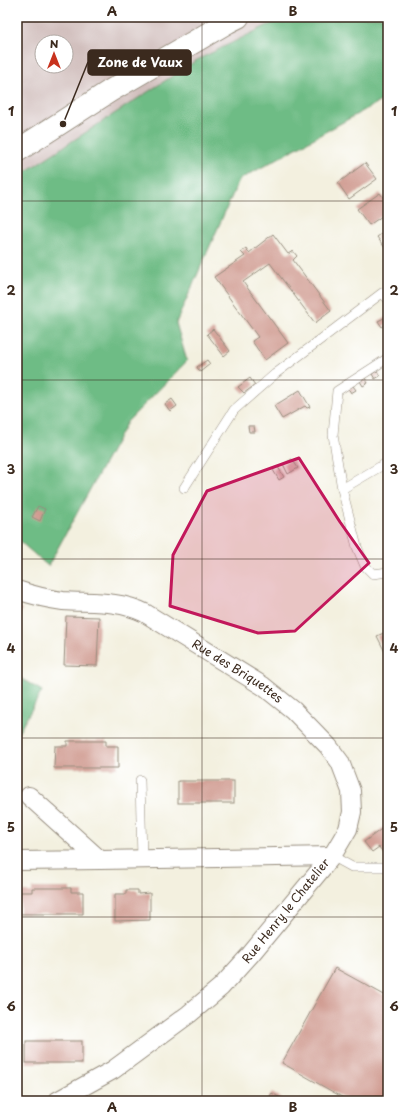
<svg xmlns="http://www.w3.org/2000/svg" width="405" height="1118" font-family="'Playpen Sans',sans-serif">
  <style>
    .industrial { fill: #d1bfbd; fill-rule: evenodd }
    .forest { fill: #6ebc85; stroke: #547352 }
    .building { fill: #ce968b }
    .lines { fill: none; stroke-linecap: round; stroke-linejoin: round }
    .service-casing { stroke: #978d7e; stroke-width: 10 }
    .minor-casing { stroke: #978d7e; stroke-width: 20 }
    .secondary-casing { stroke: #978d7e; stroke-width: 24 }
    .service { stroke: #fff; stroke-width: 9 }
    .minor { stroke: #fff; stroke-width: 18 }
    .secondary { stroke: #fff; stroke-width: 22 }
    .marked { fill: #c2185b; fill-opacity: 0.2; stroke: #c2185b; stroke-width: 3; stroke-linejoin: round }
    .grid { fill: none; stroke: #3b2a1e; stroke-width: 1; stroke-opacity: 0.55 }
    .labels { text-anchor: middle; stroke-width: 3; stroke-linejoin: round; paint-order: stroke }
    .street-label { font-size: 12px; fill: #3b2a1e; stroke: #fff }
    .leader { fill: none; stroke: #3b2a1e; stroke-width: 1.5 }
    .callout-dot { fill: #3b2a1e; stroke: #fff; stroke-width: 1.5 }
    .callout { fill: #3b2a1e; stroke: #3b2a1e; stroke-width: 1.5 }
    .callout-label { font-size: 13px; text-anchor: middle; font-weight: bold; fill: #fff }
    .neatline { fill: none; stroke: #3b2a1e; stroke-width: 1.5 }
    .grid-label { font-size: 13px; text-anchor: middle; font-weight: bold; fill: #3b2a1e }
  </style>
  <rect width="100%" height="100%" fill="#fff"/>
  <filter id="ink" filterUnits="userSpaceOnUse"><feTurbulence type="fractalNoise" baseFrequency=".025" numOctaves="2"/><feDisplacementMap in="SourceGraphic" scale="8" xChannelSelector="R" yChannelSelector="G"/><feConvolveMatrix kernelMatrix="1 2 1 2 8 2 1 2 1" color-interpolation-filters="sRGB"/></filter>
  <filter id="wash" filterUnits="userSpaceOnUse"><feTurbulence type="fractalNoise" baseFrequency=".012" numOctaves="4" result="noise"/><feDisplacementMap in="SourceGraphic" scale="16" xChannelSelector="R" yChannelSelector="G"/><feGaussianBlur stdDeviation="0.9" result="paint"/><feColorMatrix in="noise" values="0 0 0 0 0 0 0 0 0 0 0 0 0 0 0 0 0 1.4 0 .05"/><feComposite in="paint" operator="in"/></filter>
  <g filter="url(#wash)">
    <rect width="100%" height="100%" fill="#f3f0df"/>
    <path class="industrial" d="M 17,17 L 288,17 L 266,26 L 17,182 ZM 42,42 L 66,42 L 66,66 L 42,66 Z"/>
    <g class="forest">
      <polygon points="288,17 388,17 388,97 239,180 176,323 187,361 127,422 48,566 17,539 17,177 197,60 266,26"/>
      <polygon points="17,676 42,691 17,735"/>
    </g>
    <g id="blocks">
      <g class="building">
        <polygon points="365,163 377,179 349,199 338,183"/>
        <polygon points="380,193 388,204 388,212 369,225 357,209"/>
        <polygon points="388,229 388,252 377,237"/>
        <polygon points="273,234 288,254 293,251 297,256 293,260 331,311 315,323 270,263 243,282 288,343 265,360 252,341 258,337 214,277 245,256 241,252 246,248 249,253"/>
        <polygon points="388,316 388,323 382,327 378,321"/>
        <polygon points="213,329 230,351 224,356 207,334"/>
        <polygon points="207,360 210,364 200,372 197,367"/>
        <polygon points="377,371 380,376 375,379 372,374"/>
        <polygon points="250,378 255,385 244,393 238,387"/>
        <polygon points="365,378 368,383 363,386 360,381"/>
        <polygon points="353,386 356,390 351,393 348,388"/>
        <polygon points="300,390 310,407 307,408 305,406 282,419 274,406"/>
        <polygon points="172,399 177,406 170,411 165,404"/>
        <polygon points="248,426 254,426 255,432 249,432"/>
        <polygon points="292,459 298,468 288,474 283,464"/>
        <polygon points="278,467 284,477 279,480 273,470"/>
        <polygon points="38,506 45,509 40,521 32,517"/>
        <polygon points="17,607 22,609 17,622"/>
        <polygon points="66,616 99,617 97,666 64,665"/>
        <polygon points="388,631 388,658 377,636"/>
        <polygon points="67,741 106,741 106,746 118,746 118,768 54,768 55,746 67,746"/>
        <rect x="178" y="781" width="56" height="22"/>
        <polygon points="388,824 388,853 385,855 379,847 372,852 364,842"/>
        <polygon points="32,888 71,888 71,892 83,892 83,914 20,914 20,892 32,892"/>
        <polygon points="126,890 138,890 138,894 150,893 150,920 115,921 115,894 126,894"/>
        <polygon points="335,968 388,997 388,1099 387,1101 349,1101 282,1063"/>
        <rect x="26" y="1041" width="56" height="22"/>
        <polygon points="272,1093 282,1099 281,1101 267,1101"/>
        <rect x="143" y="1097" width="33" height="4"/>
      </g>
    </g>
  </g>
  <g filter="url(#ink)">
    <use href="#blocks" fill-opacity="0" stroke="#978d7e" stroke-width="1"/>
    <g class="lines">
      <defs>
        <g id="service">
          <polyline points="388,358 337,391 333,435 342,489 357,547 365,566 373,574 388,572"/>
          <polyline points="184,488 234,410 275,374 382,293 388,299"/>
          <polyline points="342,489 388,462"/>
          <polyline points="140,780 142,859"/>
          <polyline points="332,856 352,867 388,867"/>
        </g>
        <g id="minor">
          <path id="s1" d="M 17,590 C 32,595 47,599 63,601 C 92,603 118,600 145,613 L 263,686 L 293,710 L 328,746 L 340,762 L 351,791 L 352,812 L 348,829 L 332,856 L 250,955 L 221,987 L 189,1014 L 113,1070 L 57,1101"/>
          <polyline points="100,860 332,856"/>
          <polyline points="17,861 100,860 29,796"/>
        </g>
        <polyline id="secondary" points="17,151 110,91 228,22 238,17"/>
      </defs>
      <use href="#service" class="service-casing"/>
      <use href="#minor" class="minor-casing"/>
      <use href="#secondary" class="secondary-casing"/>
      <use href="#service" class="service"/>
      <use href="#minor" class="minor"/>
      <use href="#secondary" class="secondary"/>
    </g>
  </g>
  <path class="marked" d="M 299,458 L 340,522 L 369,563 L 295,631 L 258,633 L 170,606 L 173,555 L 207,491 Z"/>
  <path class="grid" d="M 202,17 L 202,1101M 17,201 L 388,201M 17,380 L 388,380M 17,559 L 388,559M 17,738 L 388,738M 17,917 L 388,917"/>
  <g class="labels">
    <g class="street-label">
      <text dy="4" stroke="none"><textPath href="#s1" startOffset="240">Rue des Briquettes</textPath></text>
      <text transform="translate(286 911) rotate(-51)" y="4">Rue Henry le Chatelier</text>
    </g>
  </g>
  <path class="leader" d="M63 124L88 62"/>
  <circle class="callout-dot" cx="63" cy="124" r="4"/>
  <rect class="callout" x="88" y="50" width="103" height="25" rx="4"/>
  <g class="callout-label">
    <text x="140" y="67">Zone de Vaux</text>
  </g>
  <rect width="405" height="1118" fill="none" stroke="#fff" stroke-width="44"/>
  <g transform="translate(54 54)"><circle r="19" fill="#ffffff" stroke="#b1aaa5"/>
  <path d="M0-3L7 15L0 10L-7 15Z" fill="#c8321e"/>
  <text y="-6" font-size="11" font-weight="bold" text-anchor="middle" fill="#3b2a1e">N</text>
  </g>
  <rect x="22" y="22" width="361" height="1074" class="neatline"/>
  <g class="grid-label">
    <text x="112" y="16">A</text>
    <text x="293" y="16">B</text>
    <text x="11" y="116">1</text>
    <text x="394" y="116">1</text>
    <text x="11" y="295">2</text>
    <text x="394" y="295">2</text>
    <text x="11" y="474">3</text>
    <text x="394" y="474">3</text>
    <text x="11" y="653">4</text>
    <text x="394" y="653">4</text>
    <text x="11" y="832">5</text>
    <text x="394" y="832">5</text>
    <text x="11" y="1011">6</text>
    <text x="394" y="1011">6</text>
    <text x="112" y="1112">A</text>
    <text x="293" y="1112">B</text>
  </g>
</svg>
